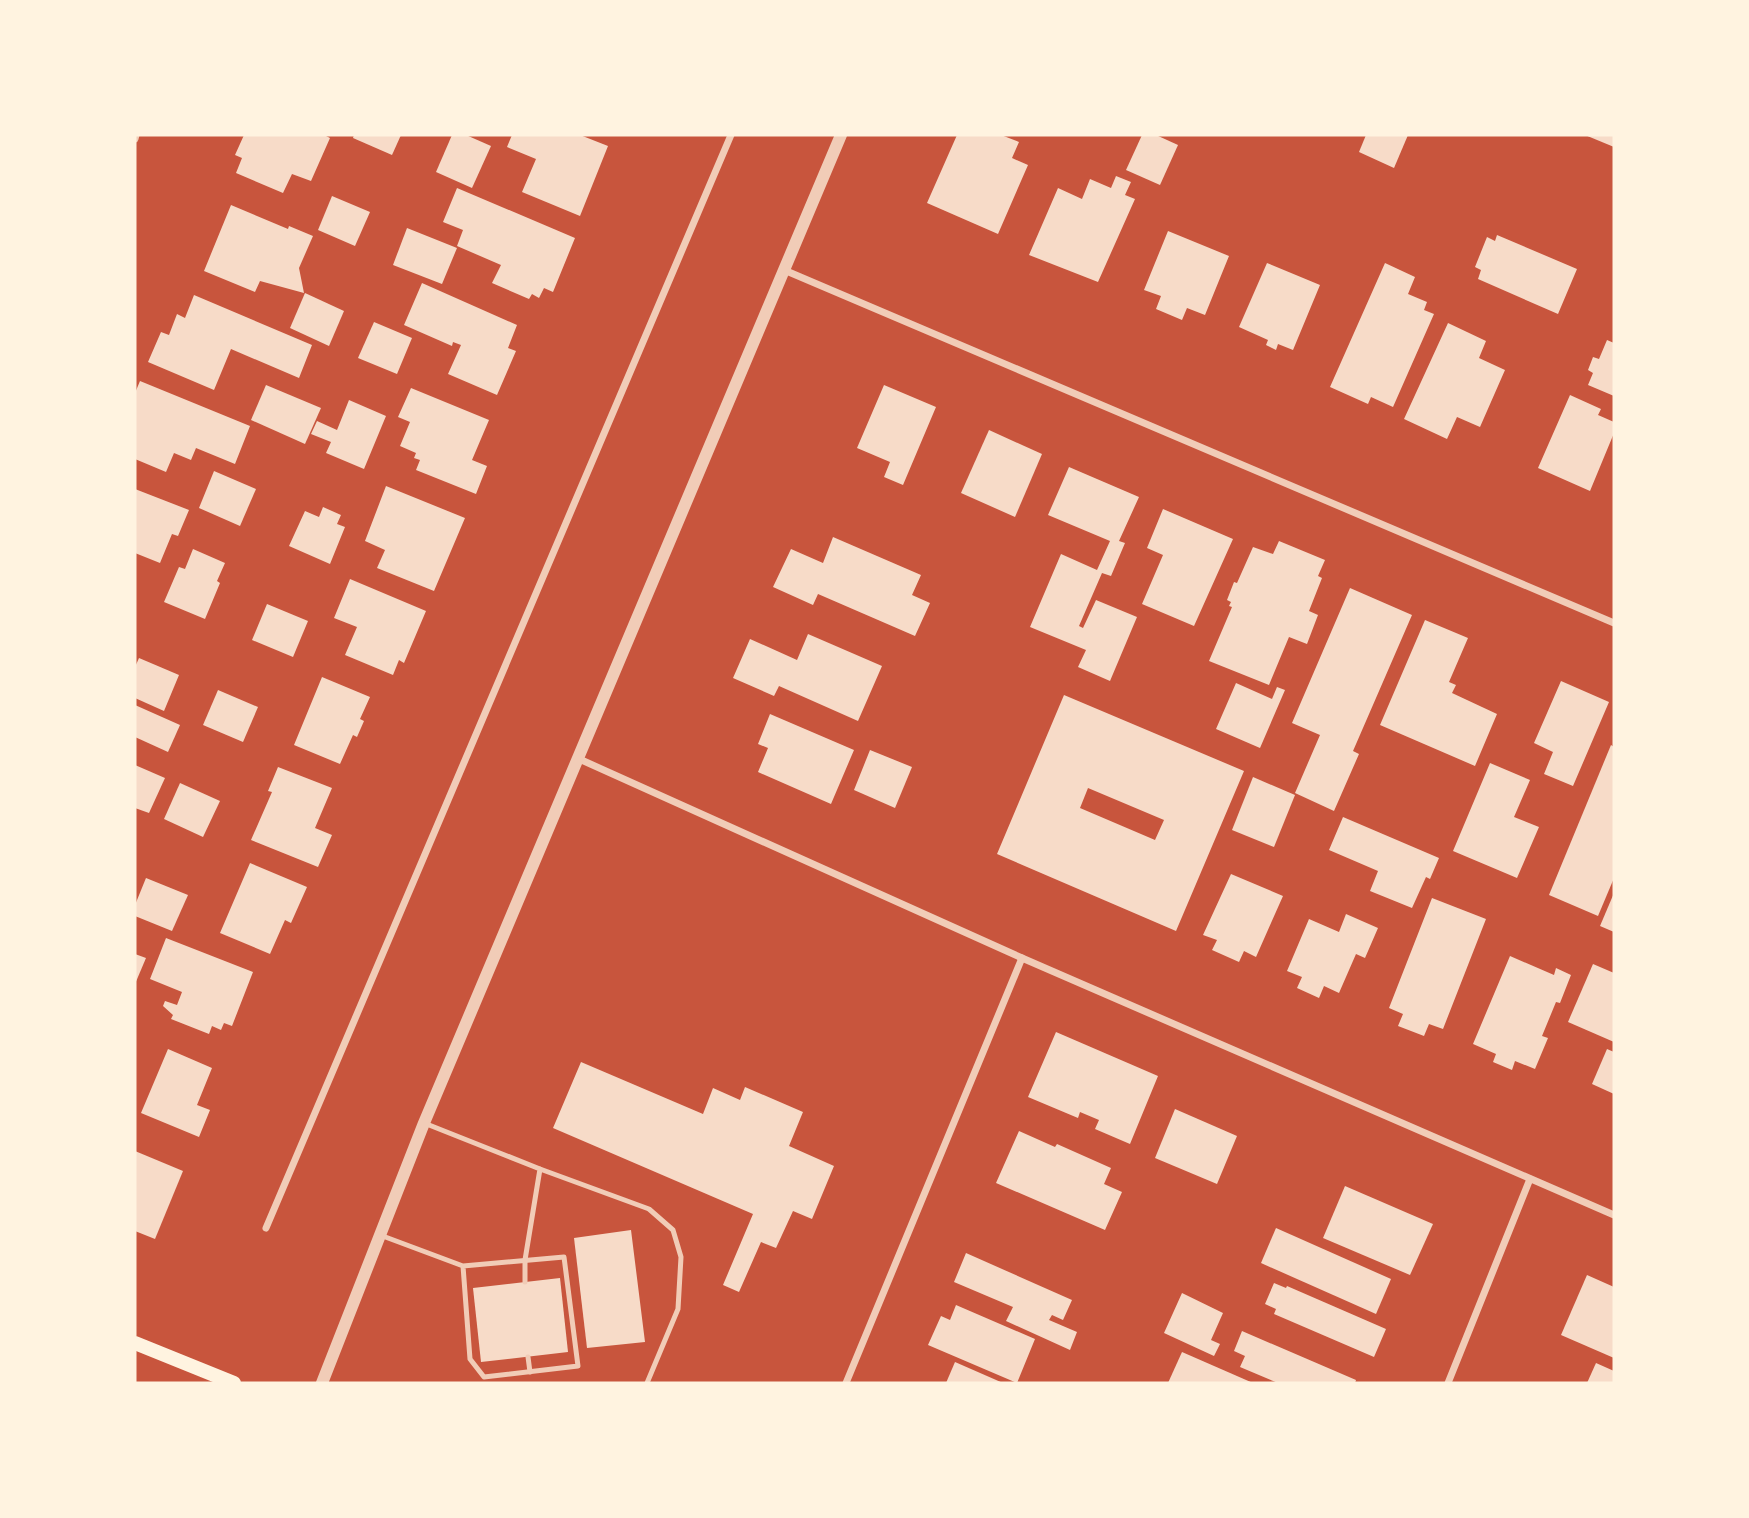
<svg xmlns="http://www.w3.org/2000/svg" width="1749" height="1518" font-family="Montserrat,sans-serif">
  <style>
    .building { fill: #f7dbc8; fill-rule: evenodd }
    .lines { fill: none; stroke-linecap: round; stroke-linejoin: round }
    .service { stroke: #f1ccb7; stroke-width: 5 }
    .minor { stroke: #f1ccb7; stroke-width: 7 }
    .tertiary { stroke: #f1ccb7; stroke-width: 12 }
    .secondary { stroke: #fff3e0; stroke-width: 14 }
  </style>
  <rect width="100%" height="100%" fill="#c8553d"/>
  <g class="building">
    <polygon points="244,135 324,135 330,138 311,181 292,174 283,193 236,173 242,158 235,155"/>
    <polygon points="354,135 401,135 392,155 353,138"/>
    <polygon points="452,135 466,135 491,146 472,188 436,172"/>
    <polygon points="512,135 580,135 608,146 580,216 522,192 536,159 507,147"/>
    <polygon points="957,135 1001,135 1019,142 1012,158 1028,165 998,234 927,203"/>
    <polygon points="1142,135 1156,135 1178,145 1160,185 1126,170"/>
    <polygon points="1366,135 1408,135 1394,168 1359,152"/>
    <polygon points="1585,135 1614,135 1614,147"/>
    <polygon points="1116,176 1131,182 1125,195 1135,199 1098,282 1029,255 1058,188 1082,199 1090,179 1111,188"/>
    <polygon points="457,188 575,238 553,292 544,288 539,298 532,294 529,299 492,283 501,265 457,246 463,230 443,222"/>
    <polygon points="332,196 370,212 355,246 318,230"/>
    <polygon points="231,205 288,229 289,226 313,236 299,268 304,293 260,281 255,292 204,271"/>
    <polygon points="407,228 457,248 442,284 393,265"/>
    <polygon points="1168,231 1229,256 1205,315 1187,308 1182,320 1156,309 1161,296 1144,290"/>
    <polygon points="1497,235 1577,269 1558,314 1478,279 1481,270 1475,267 1487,237 1495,241"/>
    <polygon points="1267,263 1320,285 1293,350 1278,344 1276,350 1266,345 1268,340 1239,327"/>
    <polygon points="1385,263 1415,277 1408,294 1427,302 1424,310 1434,314 1393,407 1371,397 1368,404 1330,387"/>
    <polygon points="422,283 517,325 508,348 516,351 497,395 448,374 461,345 453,342 452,346 404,325"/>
    <polygon points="305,293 344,311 329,346 290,328"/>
    <polygon points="194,295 312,345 299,378 231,349 214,390 148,362 161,332 169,335 177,314 185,318"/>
    <polygon points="374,322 412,338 397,374 358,358"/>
    <polygon points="1448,323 1486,341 1479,358 1505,370 1480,427 1457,417 1447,439 1404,419"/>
    <polygon points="1607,340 1614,343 1614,396 1588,385 1593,373 1588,370 1593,357 1599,359"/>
    <polygon points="140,381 250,426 235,464 196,448 191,460 174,453 166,472 135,459 135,393"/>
    <polygon points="266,385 321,408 305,444 251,420"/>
    <polygon points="884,385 936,407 903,485 884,477 890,462 857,448"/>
    <polygon points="411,388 489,420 472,460 487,466 476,494 416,470 420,460 414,458 416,453 400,446 410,422 398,417"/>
    <polygon points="1570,395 1601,409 1598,415 1614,422 1614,433 1590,491 1538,468"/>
    <polygon points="349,400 386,416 364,469 326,453 331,442 311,434 317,421 337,430"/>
    <polygon points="989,430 1042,454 1015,517 961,493"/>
    <polygon points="1069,467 1139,497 1119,541 1125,543 1111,576 1102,573 1079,626 1083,628 1096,600 1137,617 1110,681 1078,667 1086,650 1030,627 1061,554 1097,570 1110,541 1048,515"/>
    <polygon points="214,471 256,489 240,526 199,508"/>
    <polygon points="386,486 465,518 434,591 377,568 385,550 365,541"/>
    <polygon points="135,489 189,510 178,536 172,534 160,563 135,553"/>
    <polygon points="323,507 341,515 337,524 345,527 330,564 289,546 305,511 319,517"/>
    <polygon points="1163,509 1233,539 1194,626 1142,604 1163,555 1147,548"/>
    <polygon points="833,537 921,575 912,595 930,603 915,636 818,594 813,605 773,587 791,549 823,563"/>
    <polygon points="1279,541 1325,560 1318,576 1322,578 1309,611 1318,615 1307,644 1289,637 1269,685 1209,661 1232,607 1229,606 1231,602 1227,600 1234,582 1237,583 1253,547 1273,554"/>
    <polygon points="193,549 225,563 217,581 220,583 205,619 164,602 179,567 185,569"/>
    <polygon points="350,579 426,611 404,663 399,660 393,675 345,655 357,627 334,618"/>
    <polygon points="1350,588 1412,615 1353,751 1359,754 1334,811 1295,793 1320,735 1292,723"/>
    <polygon points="267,604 308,621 293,657 252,640"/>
    <polygon points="1425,620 1468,638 1449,682 1456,685 1452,693 1497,714 1475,766 1380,725"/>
    <polygon points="808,634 882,666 858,721 779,686 774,696 733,678 750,639 797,660"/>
    <polygon points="139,658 179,675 164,711 135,698 135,667"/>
    <polygon points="322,677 370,697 360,719 364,721 357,737 353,735 340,764 294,745"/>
    <polygon points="1561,681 1609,702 1573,786 1544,774 1553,752 1534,743"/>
    <polygon points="1236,683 1272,699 1277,687 1285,690 1260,748 1216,729"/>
    <polygon points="218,690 258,707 243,742 203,725"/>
    <path d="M 1064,695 L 1244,771 L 1176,931 L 997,854 ZM 1088,788 L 1164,820 L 1155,840 L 1080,808 Z"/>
    <polygon points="135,705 180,725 168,752 135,737"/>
    <polygon points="770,714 854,750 831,804 758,772 768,748 758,744"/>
    <polygon points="1611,745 1614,747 1614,878 1598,916 1549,895"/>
    <polygon points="870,750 912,767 895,808 854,790"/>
    <polygon points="1490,763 1530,780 1514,817 1539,827 1517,878 1453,851"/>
    <polygon points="135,765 165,778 149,813 135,808"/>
    <polygon points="278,767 332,788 315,828 332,835 318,867 251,840 272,792 268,791"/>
    <polygon points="1253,777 1295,795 1274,847 1232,830"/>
    <polygon points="180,783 220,801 203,837 164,819"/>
    <polygon points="1343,817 1439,858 1430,879 1426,877 1412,908 1370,891 1378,871 1329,850"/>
    <polygon points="250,863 307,887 291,923 285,920 270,954 220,933"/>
    <polygon points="1231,874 1283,896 1256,957 1244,951 1239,962 1212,950 1217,940 1203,935"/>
    <polygon points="146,878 188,895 172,931 135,916 135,905"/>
    <polygon points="1614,893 1614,932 1600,926"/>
    <polygon points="1432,898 1486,919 1443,1029 1429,1024 1424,1036 1398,1026 1403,1014 1389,1008"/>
    <polygon points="1346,914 1378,928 1365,958 1356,954 1339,993 1324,986 1319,998 1297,988 1302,977 1287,971 1309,919 1339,932"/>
    <polygon points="166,938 253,972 232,1026 224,1023 221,1030 212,1026 209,1034 171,1019 173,1015 163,1006 165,1001 177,1005 182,992 150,979"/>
    <polygon points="135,954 146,958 135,984"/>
    <polygon points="1510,956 1554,975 1556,968 1571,975 1560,1003 1556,1002 1542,1036 1548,1038 1535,1069 1515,1061 1512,1070 1493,1062 1496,1054 1473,1044"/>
    <polygon points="1593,964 1614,973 1614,1042 1568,1022"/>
    <polygon points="1056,1032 1158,1076 1130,1144 1095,1129 1099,1120 1080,1112 1078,1118 1028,1097"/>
    <polygon points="168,1049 212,1068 197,1105 210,1110 199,1137 141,1113"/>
    <polygon points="1607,1049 1614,1052 1614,1094 1592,1084"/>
    <polygon points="581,1062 703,1114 713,1088 740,1100 745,1087 803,1112 789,1146 834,1166 812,1219 793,1211 776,1248 761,1242 739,1292 723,1285 753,1214 553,1128"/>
    <polygon points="1175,1109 1237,1136 1217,1184 1155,1158"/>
    <polygon points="1019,1131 1055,1147 1057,1144 1111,1168 1104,1184 1122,1192 1105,1230 996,1183"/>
    <polygon points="135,1151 183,1171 155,1239 135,1231"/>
    <polygon points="1345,1186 1433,1224 1410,1275 1323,1238"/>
    <polygon points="1276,1228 1391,1279 1376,1314 1261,1263"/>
    <polygon points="631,1230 645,1342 587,1348 574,1238"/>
    <polygon points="966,1253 1072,1300 1063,1320 1052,1315 1049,1320 1077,1332 1070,1350 1006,1321 1013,1307 954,1282"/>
    <polygon points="1587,1275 1614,1287 1614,1358 1561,1335"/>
    <polygon points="560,1278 568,1352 481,1362 473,1288"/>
    <polygon points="1274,1283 1286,1288 1287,1286 1386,1329 1374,1357 1274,1314 1276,1309 1265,1304"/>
    <polygon points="1182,1293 1223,1313 1211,1340 1220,1344 1214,1356 1164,1333"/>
    <polygon points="956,1305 1035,1339 1017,1383 928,1345 941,1316 950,1320"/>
    <polygon points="1242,1331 1356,1380 1355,1383 1278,1383 1240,1367 1245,1356 1234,1351"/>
    <polygon points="1182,1352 1253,1383 1168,1383"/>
    <polygon points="955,1362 1003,1383 946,1383"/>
    <polygon points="1596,1363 1614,1371 1614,1383 1587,1383"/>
  </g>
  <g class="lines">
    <g class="service">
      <polyline points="424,1123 540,1169 525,1260 525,1282"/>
      <polyline points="540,1169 649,1209 673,1230 681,1257 678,1309 647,1383"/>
      <polyline points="380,1235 463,1266 470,1359 484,1377 578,1366 564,1257 463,1266"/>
      <polyline points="528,1357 530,1372"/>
    </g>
    <g class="minor">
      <polyline points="135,139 136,135"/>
      <polyline points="784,270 1614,623"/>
      <polyline points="577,758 1022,958 1614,1215"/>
      <polyline points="266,1228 731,135"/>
      <polyline points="846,1383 1022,958"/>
      <polyline points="1448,1383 1530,1179"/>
    </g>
    <polyline class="tertiary" points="322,1383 424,1123 841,135"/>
    <polyline class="secondary" points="135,1343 234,1383"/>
  </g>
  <rect width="1749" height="1518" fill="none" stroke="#fff3e0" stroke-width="273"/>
</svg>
